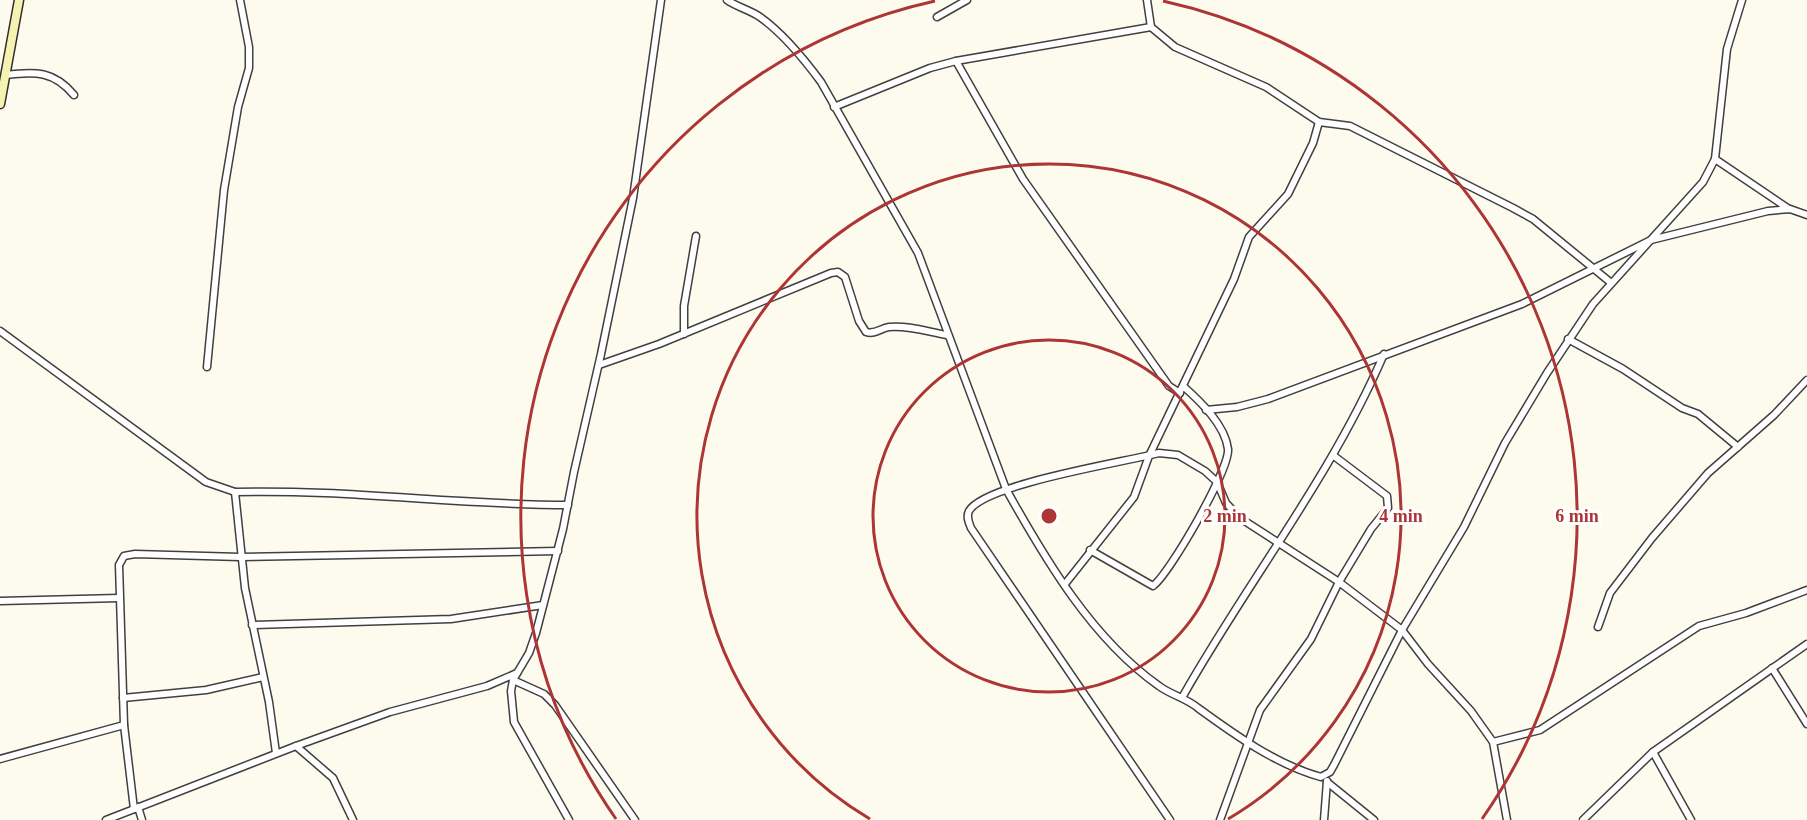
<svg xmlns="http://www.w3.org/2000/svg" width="1807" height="820" font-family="'Times New Roman',serif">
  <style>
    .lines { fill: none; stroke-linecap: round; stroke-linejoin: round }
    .street-casing { stroke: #404040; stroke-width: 9 }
    .secondary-casing { stroke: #2f2f2f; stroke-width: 11 }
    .street { stroke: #fff; stroke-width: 6 }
    .secondary { stroke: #f6f2b1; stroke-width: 8 }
    .ring { fill: none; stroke: #ad3535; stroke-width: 3 }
    .centre { fill: #ad3535; stroke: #fff; stroke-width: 3 }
    .ring-label { font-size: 18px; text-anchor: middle; font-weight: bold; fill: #ad3535; stroke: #fff; stroke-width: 6; stroke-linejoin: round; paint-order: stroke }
  </style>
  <rect width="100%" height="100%" fill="#fdfbee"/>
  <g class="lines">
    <defs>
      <g id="street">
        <path d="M 727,0 C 737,7 750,10 760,17 C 784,34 804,59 821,82 L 918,253 L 1006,489 C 1045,559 1092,639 1159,686 C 1171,695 1186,698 1198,708 C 1235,735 1277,765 1321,777 L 1330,772 L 1334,765 L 1402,630 L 1464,527 L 1505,443 L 1547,373 L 1593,304 L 1703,182 L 1715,159 L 1727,49 L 1742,0"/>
        <polyline points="1147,0 1151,27 1175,47 1266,87 1319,122 1350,126 1513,208 1533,219 1610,282"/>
        <polyline points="937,17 967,0"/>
        <polyline points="956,61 1023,179 1169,386 1180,393"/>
        <path d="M 6,75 C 35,71 54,71 74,95"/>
        <polyline points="834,107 930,68 956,61 1151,27"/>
        <polyline points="1715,159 1789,209"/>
        <path d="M 0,331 L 206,482 L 235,492 C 346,489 456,505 568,505"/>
        <polyline points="684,334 684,306 696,236"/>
        <polyline points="1568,339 1623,369 1682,408 1698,414 1738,447"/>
        <path d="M 599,365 L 659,344 L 831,273 L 838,272 L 845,277 L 859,321 L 866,332 C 875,335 881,328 889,327 C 908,325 929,332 947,335"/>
        <polyline points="207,367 224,190 238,107 249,68 249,47 240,0"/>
        <polyline points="1206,410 1237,407 1268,399 1522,304 1651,240 1768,211 1790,209 1807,215"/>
        <polyline points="235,492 245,588 269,702 276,753"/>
        <path d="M 1090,550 L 1153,586 C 1170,573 1230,469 1228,449 C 1225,425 1201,402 1183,386"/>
        <polyline points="1065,584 1134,497 1149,456 1234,279 1249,237 1288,194 1313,143 1319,122"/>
        <polyline points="0,601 119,598"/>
        <polyline points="252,625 451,619 543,605"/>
        <polyline points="1598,627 1610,593 1652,538 1708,473 1774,415 1807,380"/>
        <polyline points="1772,668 1807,724"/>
        <polyline points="513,680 544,694 555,705 635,820"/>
        <path d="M 1183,696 C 1248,581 1331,477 1384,354"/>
        <polyline points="123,698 206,690 263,677"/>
        <polyline points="1493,742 1540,730 1699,626 1746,613 1807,590"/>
        <polyline points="296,746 333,778 353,820"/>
        <polyline points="1653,752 1691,820"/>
        <polyline points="0,759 124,725"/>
        <polyline points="1327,782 1374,820"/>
        <polyline points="138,807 142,820"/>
        <polyline points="134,809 124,725 119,565 124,556 135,554 240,557 558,551"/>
        <polyline points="106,820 296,746 390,712 487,686 517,673"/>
        <polyline points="569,820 514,722 511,691 513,680 529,653 536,633 563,529 574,472 601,354 633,198 661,0"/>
        <path d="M 1170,820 L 971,528 C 969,523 966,517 969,511 C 984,484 1125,462 1159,453 L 1178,455 L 1205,471 L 1217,482 L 1226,503 L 1240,518 L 1339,582 L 1402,630 L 1428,664 L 1471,711 L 1493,742 L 1507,820"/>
        <polyline points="1220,820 1260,710 1311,639 1339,582 1371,529 1388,508 1387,496 1334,456"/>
        <polyline points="1324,820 1327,781"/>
        <polyline points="1583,820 1653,752 1807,644"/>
      </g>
      <polyline id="secondary" points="0,104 19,0"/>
    </defs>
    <use href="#street" class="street-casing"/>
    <use href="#secondary" class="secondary-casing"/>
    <use href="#street" class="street"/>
    <use href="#secondary" class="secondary"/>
  </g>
  <g class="ring">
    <circle cx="1049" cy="516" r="176"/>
    <path d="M870 819A352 352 0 1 1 1228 819"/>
    <path d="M616 819A528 528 0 0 1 935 1M1163 1A528 528 0 0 1 1482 819"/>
  </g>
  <circle cx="1049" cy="516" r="9" class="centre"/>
  <g class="ring-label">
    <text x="1225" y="522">2 min</text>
    <text x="1401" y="522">4 min</text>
    <text x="1577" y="522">6 min</text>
  </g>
</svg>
